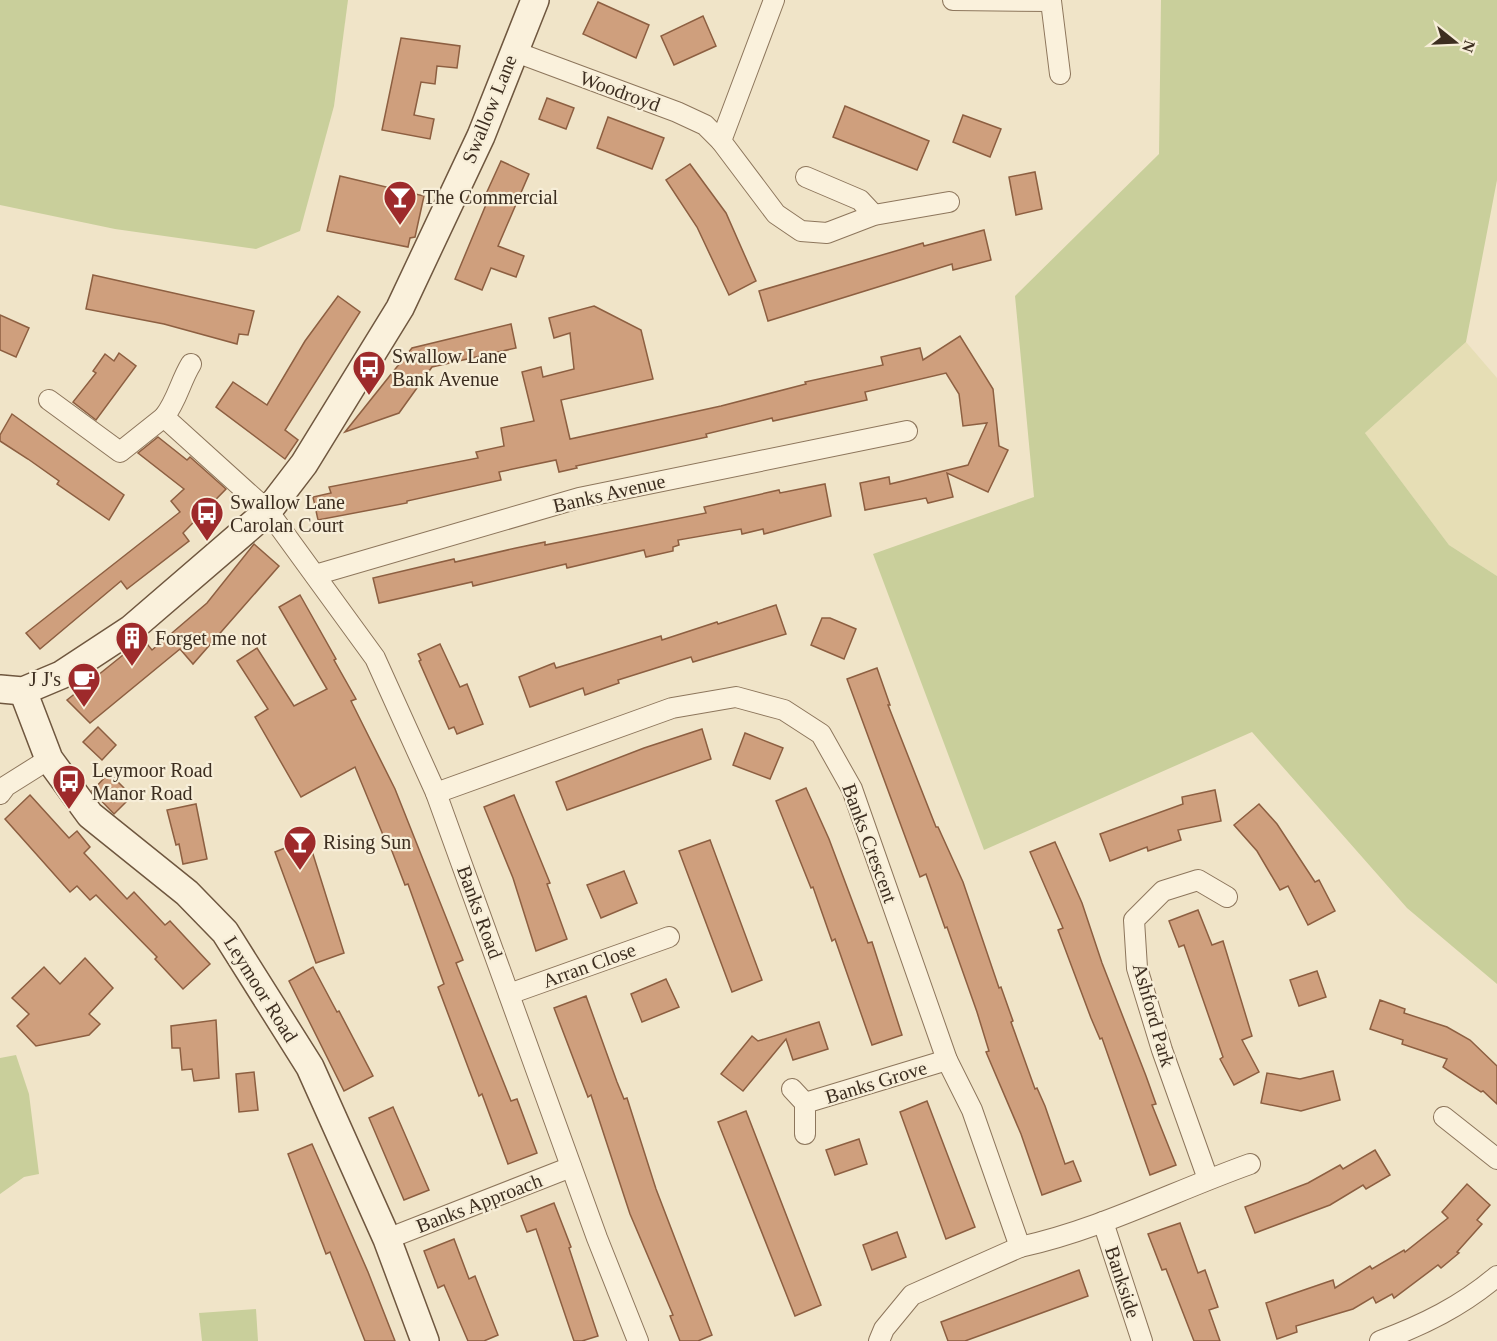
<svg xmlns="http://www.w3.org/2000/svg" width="1497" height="1341" font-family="Georgia,serif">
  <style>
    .farmland { fill: #e6deb5 }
    .green { fill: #c9cf9b }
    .building { fill: #cf9f7d; stroke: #8d5f41; stroke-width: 1.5 }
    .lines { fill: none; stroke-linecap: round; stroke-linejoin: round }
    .street-casing { stroke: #8d765c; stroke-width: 22 }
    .secondary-casing { stroke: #6f573f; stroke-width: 30 }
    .street { stroke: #faf1dc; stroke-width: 20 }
    .secondary { stroke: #faf1dc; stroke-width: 27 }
    .labels { text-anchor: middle; stroke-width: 4.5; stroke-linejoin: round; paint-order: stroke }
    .street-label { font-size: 20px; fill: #3d2e20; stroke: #f7eed8 }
    .poi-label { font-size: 20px; fill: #3d2e20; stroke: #f7eed8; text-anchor: start }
  </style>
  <rect width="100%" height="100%" fill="#f0e4c8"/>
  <polygon class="farmland" points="1466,342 1497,378 1497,576 1449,545 1365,433"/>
  <g class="green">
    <polygon points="0,0 348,0 334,106 300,231 256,249 115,229 0,205"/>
    <polygon points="1161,0 1497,0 1497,180 1466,342 1365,433 1449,545 1497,576 1497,984 1407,908 1252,732 984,850 873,554 1034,497 1015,296 1159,154"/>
    <polygon points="16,1055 29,1094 39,1174 24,1177 0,1194 0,1058"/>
    <polygon points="256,1309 258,1341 202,1341 199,1313"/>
  </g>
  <g class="building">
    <polygon points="598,2 649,25 636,58 583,34"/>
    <polygon points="703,16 716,46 674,65 661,36"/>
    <polygon points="401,38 460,46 457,68 437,66 435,84 421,82 414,115 434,119 430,139 382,130"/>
    <polygon points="547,98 574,108 566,129 539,119"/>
    <polygon points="845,106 929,141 917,170 833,137"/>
    <polygon points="963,115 1001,129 990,157 953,142"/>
    <polygon points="608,117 664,138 652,169 597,148"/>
    <polygon points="501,161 529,174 498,246 524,256 516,277 491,268 482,290 455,279 490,195 486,194"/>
    <polygon points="690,164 726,213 756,281 729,295 697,227 666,180"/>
    <polygon points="1035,172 1042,209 1016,215 1009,177"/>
    <polygon points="340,176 424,196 415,237 410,238 408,247 327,231"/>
    <polygon points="984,230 991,260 953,270 952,264 768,321 759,291 923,243 924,246"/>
    <polygon points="93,275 254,311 248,335 239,334 237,344 164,324 86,309"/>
    <polygon points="338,296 360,312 285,430 298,440 285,459 216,407 233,382 267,405 305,341"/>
    <polygon points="594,306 641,330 653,379 561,400 570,439 721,406 806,384 805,382 883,365 881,357 920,348 923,360 960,336 993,389 999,446 1008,450 988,492 947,473 953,497 928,503 926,498 865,510 860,483 889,477 890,484 968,465 987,423 963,426 959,394 946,373 865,392 867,400 773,421 772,418 706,434 707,437 576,466 577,468 559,472 556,460 499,472 501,480 407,501 407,503 318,520 313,497 331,493 329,487 478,458 476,452 504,446 501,428 534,421 522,372 541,367 543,377 574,369 570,333 554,338 549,318"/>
    <polygon points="0,315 29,328 16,357 0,350"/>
    <polygon points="511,324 516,348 432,367 399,413 345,432 412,348"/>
    <polygon points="119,353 136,366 96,420 73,402 96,373 93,371 105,354 114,361"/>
    <polygon points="12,414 124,495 109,520 57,484 59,481 28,459 0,441 0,435"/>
    <polygon points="158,437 187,460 190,457 226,489 183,533 189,541 127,589 121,581 40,649 26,633 180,512 171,501 184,489 138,453"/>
    <polygon points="825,484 831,516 764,534 763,529 742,534 741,529 678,540 679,545 673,547 673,551 646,557 644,550 567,568 566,564 473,586 472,582 379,603 373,578 454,559 455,562 516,548 545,542 545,545 706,513 704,507 779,490 780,493"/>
    <polygon points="254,544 279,566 193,664 180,649 90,723 67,700 143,639 152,650 207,603"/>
    <polygon points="300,595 336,659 334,660 356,699 351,701 395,789 463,960 456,963 483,1031 511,1101 517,1099 537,1153 508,1164 482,1094 479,1096 468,1067 438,987 444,984 408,884 405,885 390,846 388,847 355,767 301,797 255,717 268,709 237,661 257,648 294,706 327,689 279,607"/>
    <polygon points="776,605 786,634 693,662 691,657 618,680 619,683 585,695 583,688 530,707 519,677 554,663 556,668 661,636 662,640 717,622 718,624"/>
    <polygon points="822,618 830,618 856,629 844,659 811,645"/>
    <polygon points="440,644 460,687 467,684 483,724 457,734 454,727 449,729 419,661 421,660 418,654"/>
    <polygon points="877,668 890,705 888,705 936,827 938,827 963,882 999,988 1001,987 1013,1021 1011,1022 1035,1089 1037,1088 1045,1106 1065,1164 1073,1161 1081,1181 1042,1195 1021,1134 986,1052 989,1051 977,1012 947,927 945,928 926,874 920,877 847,679"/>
    <polygon points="98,727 116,745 102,760 83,742"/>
    <polygon points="702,729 711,759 567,810 556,782 644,748"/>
    <polygon points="745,733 783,748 770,779 733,765"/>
    <polygon points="109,773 132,796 114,814 92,791"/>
    <polygon points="806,788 829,839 868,943 872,942 902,1035 872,1045 835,939 832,941 813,887 811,888 776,801"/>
    <polygon points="1215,790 1221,821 1178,830 1181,840 1148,851 1147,847 1110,861 1100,834 1183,804 1182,797"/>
    <polygon points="30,795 69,838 77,831 90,847 84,853 127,899 134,892 165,925 170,921 210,964 183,989 155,959 157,957 96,895 90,900 77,886 70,892 5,819"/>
    <polygon points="514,795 550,883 547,884 567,939 536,951 513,878 484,807"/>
    <polygon points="196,804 207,859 183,864 179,844 176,845 167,810"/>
    <polygon points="1259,804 1277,824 1315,882 1319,880 1335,911 1308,925 1288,886 1280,890 1257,851 1234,825"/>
    <polygon points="710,840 762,980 732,992 679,851"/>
    <polygon points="1055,842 1082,903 1102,963 1146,1076 1156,1104 1152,1105 1176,1165 1150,1175 1102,1038 1100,1039 1091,1018 1058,930 1063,928 1030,852"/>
    <polygon points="295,844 299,856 312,851 344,953 316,963 275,852"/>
    <polygon points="624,871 637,903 601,918 587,885"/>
    <polygon points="1198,910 1212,945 1223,941 1252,1036 1242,1040 1259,1072 1234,1085 1220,1059 1223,1057 1184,945 1179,947 1169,921"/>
    <polygon points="85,958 113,988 89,1014 100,1024 89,1035 36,1046 17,1026 29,1014 12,998 44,967 60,984"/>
    <polygon points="313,967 337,1012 339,1011 373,1076 344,1091 289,981"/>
    <polygon points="1317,971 1326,997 1299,1006 1290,980"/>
    <polygon points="666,979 679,1007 642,1022 631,994"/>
    <polygon points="586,996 617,1082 624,1099 627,1098 656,1189 712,1335 698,1341 680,1341 670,1316 673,1315 630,1214 591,1095 588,1097 554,1008"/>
    <polygon points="1380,1000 1405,1009 1404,1013 1447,1027 1470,1040 1497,1066 1497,1104 1483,1091 1481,1092 1443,1067 1447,1059 1402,1044 1403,1040 1370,1029"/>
    <polygon points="216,1020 219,1078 194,1081 192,1069 182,1070 180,1048 172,1048 171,1026"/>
    <polygon points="819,1022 828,1049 793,1060 786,1039 743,1091 721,1074 752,1036 758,1041"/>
    <polygon points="1333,1071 1340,1100 1301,1111 1261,1103 1267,1073 1300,1079"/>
    <polygon points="254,1072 258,1110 239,1112 236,1074"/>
    <polygon points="927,1101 975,1227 946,1239 900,1112"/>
    <polygon points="393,1107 429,1190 404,1200 369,1118"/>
    <polygon points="746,1111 821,1305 795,1316 718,1122"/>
    <polygon points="859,1139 867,1164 835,1175 826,1150"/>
    <polygon points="312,1144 368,1272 395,1341 365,1341 330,1252 326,1254 288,1154"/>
    <polygon points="1375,1150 1390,1175 1366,1189 1363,1185 1330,1205 1255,1233 1245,1207 1308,1183 1340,1165 1343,1169"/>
    <polygon points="1467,1184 1490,1205 1477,1220 1482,1224 1457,1252 1459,1253 1441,1268 1438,1265 1394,1298 1392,1294 1376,1303 1373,1297 1353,1309 1296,1326 1297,1332 1277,1339 1266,1303 1333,1280 1335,1288 1370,1266 1372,1269 1404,1250 1405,1252 1448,1218 1442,1212"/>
    <polygon points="554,1203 571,1247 569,1248 598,1336 582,1341 574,1341 536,1229 527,1232 521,1216"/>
    <polygon points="1180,1223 1198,1273 1205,1270 1218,1307 1209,1310 1220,1341 1194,1341 1166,1269 1162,1270 1148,1234"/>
    <polygon points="897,1232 906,1257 872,1270 863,1245"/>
    <polygon points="454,1239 469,1279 475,1276 498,1335 484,1341 468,1341 444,1285 438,1288 424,1251"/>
    <polygon points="1079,1270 1088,1296 965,1341 948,1341 941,1322"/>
  </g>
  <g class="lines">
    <defs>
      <g id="street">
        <polyline points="774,0 721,141 776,214 801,231 827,233 874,215 949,202"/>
        <polyline points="953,0 1051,1 1060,74"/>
        <polyline points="513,51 677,112 705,125 721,141"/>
        <polyline points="806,177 860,200 874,215"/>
        <path d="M 191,364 C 180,382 177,401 164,417 L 268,511 L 375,658 L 436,793 L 597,1238 L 638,1341"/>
        <polyline points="49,400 120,452 164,417"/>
        <polyline points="315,575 579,498 907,431"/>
        <path d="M 436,793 L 672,708 L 736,697 L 784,710 L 821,734 L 852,789 L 947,1060 L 972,1110 L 1020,1247 C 1099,1230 1174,1191 1250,1164"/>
        <polyline points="0,794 6,786 49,759"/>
        <polyline points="509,994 669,937"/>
        <polyline points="792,1089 805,1103"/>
        <polyline points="1444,1117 1497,1159"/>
        <polyline points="805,1134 805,1103 947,1060"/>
        <polyline points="1208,1179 1162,1050 1137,968 1134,920 1163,891 1198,880 1227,897"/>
        <polyline points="1103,1222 1142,1341"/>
        <polyline points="387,1239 571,1167"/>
        <polyline points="879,1341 884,1329 912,1295 1020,1247"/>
        <path d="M 1380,1341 C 1423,1325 1462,1306 1497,1276"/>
      </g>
      <g id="secondary">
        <polyline points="0,689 23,691 61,675 131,629 268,511 304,464 400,308 481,136 535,0"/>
        <polyline points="23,691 49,759 90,815 187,893 225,932 310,1067 387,1239 425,1341"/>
      </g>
    </defs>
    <use href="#street" class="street-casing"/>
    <use href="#secondary" class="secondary-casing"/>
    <use href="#street" class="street"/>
    <use href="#secondary" class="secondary"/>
  </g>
  <defs>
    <symbol id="bar-pin" viewBox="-11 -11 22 30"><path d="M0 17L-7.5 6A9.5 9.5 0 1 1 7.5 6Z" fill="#9e2a2b" stroke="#f7eed8"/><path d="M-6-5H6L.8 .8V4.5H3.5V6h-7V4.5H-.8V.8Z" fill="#fff"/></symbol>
    <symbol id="bus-pin" viewBox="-11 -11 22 30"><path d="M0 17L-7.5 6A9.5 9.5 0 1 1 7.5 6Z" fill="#9e2a2b" stroke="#f7eed8"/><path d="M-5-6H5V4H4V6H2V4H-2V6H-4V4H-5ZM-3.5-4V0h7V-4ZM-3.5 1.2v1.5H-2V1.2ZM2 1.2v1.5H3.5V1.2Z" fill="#fff"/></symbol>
    <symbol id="building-pin" viewBox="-11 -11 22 30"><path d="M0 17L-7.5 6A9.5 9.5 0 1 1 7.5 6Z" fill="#9e2a2b" stroke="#f7eed8"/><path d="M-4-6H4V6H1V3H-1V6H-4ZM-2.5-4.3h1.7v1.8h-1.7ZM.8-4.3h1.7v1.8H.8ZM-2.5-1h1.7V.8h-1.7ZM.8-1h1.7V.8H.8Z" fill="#fff"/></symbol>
    <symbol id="cafe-pin" viewBox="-11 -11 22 30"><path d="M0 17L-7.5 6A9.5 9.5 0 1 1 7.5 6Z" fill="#9e2a2b" stroke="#f7eed8"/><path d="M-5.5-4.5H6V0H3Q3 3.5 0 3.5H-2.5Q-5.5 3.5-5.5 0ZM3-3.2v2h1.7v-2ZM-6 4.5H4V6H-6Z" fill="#fff"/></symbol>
  </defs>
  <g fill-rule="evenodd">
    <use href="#bar-pin" x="381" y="178" width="38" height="52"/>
    <use href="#bus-pin" x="350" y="348" width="38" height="52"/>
    <use href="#bus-pin" x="188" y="494" width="38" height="52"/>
    <use href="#building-pin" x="113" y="619" width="38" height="52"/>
    <use href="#cafe-pin" x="65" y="660" width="38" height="52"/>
    <use href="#bus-pin" x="50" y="762" width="38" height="52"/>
    <use href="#bar-pin" x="281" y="823" width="38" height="52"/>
  </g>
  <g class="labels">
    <g class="street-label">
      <text transform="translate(620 91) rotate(20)" y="7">Woodroyd</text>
      <text transform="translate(489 109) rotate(-68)" y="7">Swallow Lane</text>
      <text transform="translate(609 493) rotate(-13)" y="7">Banks Avenue</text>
      <text transform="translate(870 843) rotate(70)" y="7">Banks Crescent</text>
      <text transform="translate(480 912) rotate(70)" y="7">Banks Road</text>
      <text transform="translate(589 965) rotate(-20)" y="7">Arran Close</text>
      <text transform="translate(261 989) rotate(58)" y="7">Leymoor Road</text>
      <text transform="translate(1154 1015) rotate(74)" y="7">Ashford Park</text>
      <text transform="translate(876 1082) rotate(-17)" y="7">Banks Grove</text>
      <text transform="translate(479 1203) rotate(-21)" y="7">Banks Approach</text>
      <text transform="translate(1123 1282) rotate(72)" y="7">Bankside</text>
    </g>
    <g class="poi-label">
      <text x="423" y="204">The Commercial</text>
      <text x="392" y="363">Swallow Lane<tspan x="392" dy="23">Bank Avenue</tspan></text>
      <text x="230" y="509">Swallow Lane<tspan x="230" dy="23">Carolan Court</tspan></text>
      <text x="155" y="645">Forget me not</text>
      <text x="61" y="686" text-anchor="end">J J's</text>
      <text x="92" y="777">Leymoor Road<tspan x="92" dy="23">Manor Road</tspan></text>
      <text x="323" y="849">Rising Sun</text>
    </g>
  </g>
  <g transform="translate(1455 42) rotate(108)" stroke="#f7eed8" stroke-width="4.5" paint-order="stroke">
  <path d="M0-4.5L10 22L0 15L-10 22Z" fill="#3d2e20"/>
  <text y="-9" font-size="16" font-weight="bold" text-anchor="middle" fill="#3d2e20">N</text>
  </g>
</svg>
